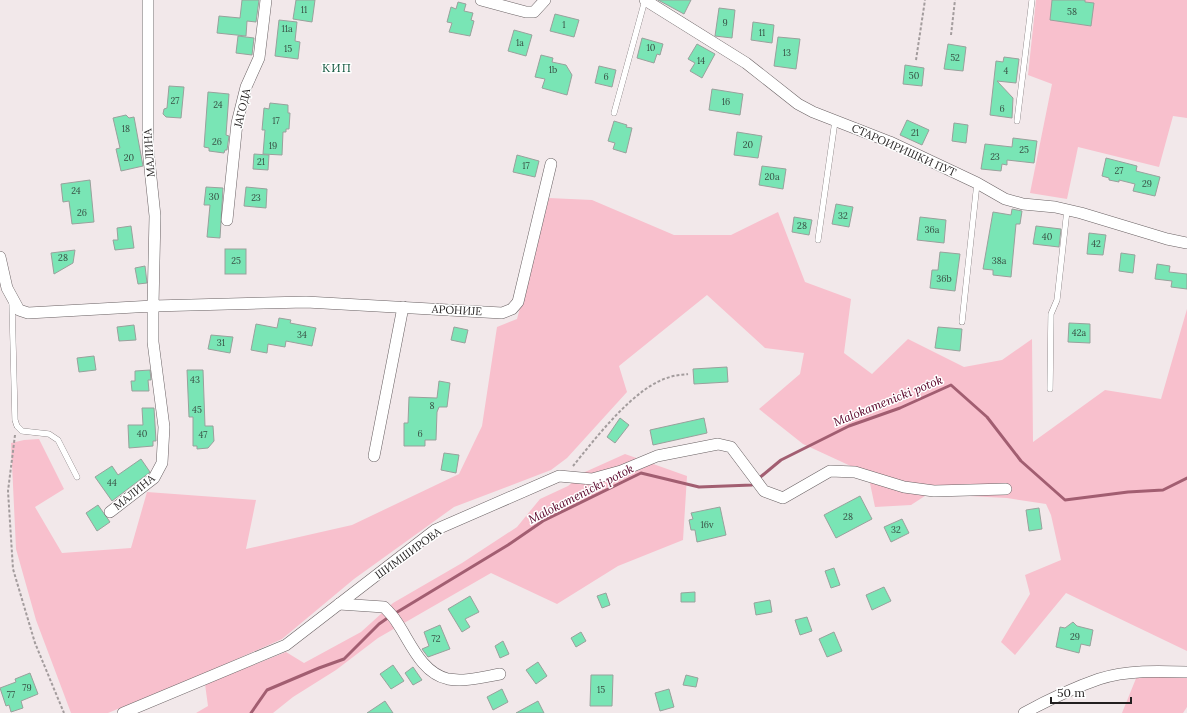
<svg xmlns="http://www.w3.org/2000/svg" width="1187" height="713" font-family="Lora,serif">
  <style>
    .green { fill: #f8c0cd }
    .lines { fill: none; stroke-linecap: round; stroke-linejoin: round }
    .stream { stroke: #a25e71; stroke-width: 3 }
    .building { fill: #79e5b5; stroke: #99a19c }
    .service-casing { stroke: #696163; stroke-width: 6 }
    .minor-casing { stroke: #696163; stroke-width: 12 }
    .path { stroke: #a39c9d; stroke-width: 2; stroke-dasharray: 3 2; stroke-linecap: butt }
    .service { stroke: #fff; stroke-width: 5.5 }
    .minor { stroke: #fff; stroke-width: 11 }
    .labels { text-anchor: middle; stroke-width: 3; stroke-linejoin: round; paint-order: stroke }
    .number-label { font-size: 9px; fill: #385044 }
    .street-label { font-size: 11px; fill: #221f1f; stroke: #fff }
    .neighbourhood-label { font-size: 12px; letter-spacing: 1px; fill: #10553c; stroke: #fff }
    .water-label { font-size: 12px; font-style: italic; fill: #570026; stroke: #fff }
  </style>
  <rect width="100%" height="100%" fill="#f2e8ea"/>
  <g class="green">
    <polygon points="1036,0 1187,0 1187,118 1173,116 1159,167 1078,147 1067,199 1030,193 1052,84 1028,75"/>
    <polygon points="549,198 592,200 674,235 731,235 778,212 805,282 851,299 844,353 872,374 908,339 964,367 1002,360 1032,339 1033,442 1105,390 1161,399 1187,309 1187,651 1066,593 1015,655 1001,642 1030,594 1025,575 1061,560 1051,515 1046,504 1007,498 928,494 911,505 875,507 868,474 803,444 759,409 800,374 804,353 765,348 707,295 619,366 627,392 567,458 551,470 454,507 354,579 282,639 203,674 108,713 71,713 36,620 16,549 11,443 24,440 39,439 64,489 35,507 62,553 131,548 147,492 256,500 246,549 352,525 459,474 482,426 497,327 517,319"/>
    <polygon points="625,454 687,476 683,540 618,566 557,604 491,573 378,638 336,670 293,697 273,713 196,713 208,706 205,684 286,652 304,663 361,632 393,603 462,563 517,527 540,499 568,486 585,472"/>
    <polygon points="1187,670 1187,707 1183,713 1122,713 1137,676"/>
  </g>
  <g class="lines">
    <g class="stream">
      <polyline points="758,479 781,460 849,426 900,408 951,385 987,417 1021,461 1065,500 1128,492 1163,490 1187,478"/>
      <polyline points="394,614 508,545 543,521 641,473 699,487 752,485 754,483"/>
      <polyline points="251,713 267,690 319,668 344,659 379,624 389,617"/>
    </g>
  </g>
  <g class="building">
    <polygon points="242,0 259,0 256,22 247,21 246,36 217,33 219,16 240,18"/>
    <polygon points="296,0 315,0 312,22 293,19"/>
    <polygon points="658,0 691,0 684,14"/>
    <polygon points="1052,0 1085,0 1085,2 1094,3 1091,26 1050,20"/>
    <polygon points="458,2 466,4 464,11 473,13 471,20 474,21 470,36 449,32 452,23 447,22 451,7 456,9"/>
    <polygon points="719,8 735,10 732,38 715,36"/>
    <polygon points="555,14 579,20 574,37 550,31"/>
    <polygon points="279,20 297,22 295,41 300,42 298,59 275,56"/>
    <polygon points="753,22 774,25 772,43 751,40"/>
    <polygon points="514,30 532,35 526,56 508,51"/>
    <polygon points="238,36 254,38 252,55 236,53"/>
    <polygon points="778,37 800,39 796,69 774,66"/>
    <polygon points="642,38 663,44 660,55 657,54 654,63 637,58"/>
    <polygon points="697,44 715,54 702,78 690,71 695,63 688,59"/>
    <polygon points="948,44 966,47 963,71 944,69"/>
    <polygon points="541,55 553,58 552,62 566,65 572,75 567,95 542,88 545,79 535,77"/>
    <polygon points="1004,57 1019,59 1016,83 997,81 1013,98 1012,118 990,115 996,61 1003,62"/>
    <polygon points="905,65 924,68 922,86 903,84"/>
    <polygon points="599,66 616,70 612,87 595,83"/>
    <polygon points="169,86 184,87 181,118 166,117 163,114 164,109 167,108"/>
    <polygon points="712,89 743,94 740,115 709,110"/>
    <polygon points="208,92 229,94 226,135 229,136 227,150 225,150 224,153 209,151 209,148 204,147"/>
    <polygon points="270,103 288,105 288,113 290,113 289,129 286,129 286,132 283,132 282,155 263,154 265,130 262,130 264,108 269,109"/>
    <polygon points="126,115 129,118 134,117 143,166 121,171 116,149 120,148 113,118"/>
    <polygon points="907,120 929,130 922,145 900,135"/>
    <polygon points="614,121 627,125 626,127 632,128 626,153 613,149 615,143 608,141"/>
    <polygon points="954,123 968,125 966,143 952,141"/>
    <polygon points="737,132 762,136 758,158 734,155"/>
    <polygon points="1013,138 1037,141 1034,163 1007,160 1007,165 1002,164 1001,171 981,169 985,144 1012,147"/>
    <polygon points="254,154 269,155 268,170 253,169"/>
    <polygon points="517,155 539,161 535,177 513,172"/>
    <polygon points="1106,158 1137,166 1136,171 1160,177 1155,196 1133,191 1135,184 1119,180 1119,182 1109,180 1109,178 1102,176"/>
    <polygon points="762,166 786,169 783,189 759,185"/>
    <polygon points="90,180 94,222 72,224 69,201 63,202 61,184"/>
    <polygon points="206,187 223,188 220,238 207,237 210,205 204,205"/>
    <polygon points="246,187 267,189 266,208 244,206"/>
    <polygon points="836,204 853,207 849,227 832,224"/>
    <polygon points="1012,209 1022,211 1020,224 1016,224 1011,277 993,275 993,270 983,269 993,212 1011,215"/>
    <polygon points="794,217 812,220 809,235 792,232"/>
    <polygon points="920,217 946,220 944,243 917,240"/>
    <polygon points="131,226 134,248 115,250 113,240 118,240 117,228"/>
    <polygon points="1036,226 1061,229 1059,247 1033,244"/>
    <polygon points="1089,233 1106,235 1103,255 1087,254"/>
    <rect x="225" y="249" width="21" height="25"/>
    <polygon points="75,250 73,263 54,274 51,253"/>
    <polygon points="940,252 960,254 955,291 930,288 932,270 938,270"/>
    <polygon points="1121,253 1135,255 1133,273 1119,271"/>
    <polygon points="1157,264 1170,266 1169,272 1187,274 1187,289 1171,287 1172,281 1155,279"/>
    <polygon points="145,266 147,283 138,284 135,268"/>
    <polygon points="279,318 291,320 290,323 316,328 312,346 286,341 285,347 268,344 267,353 251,350 256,324 277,328"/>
    <polygon points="1069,323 1090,324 1090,343 1068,342"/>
    <polygon points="134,325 136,340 119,341 117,327"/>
    <polygon points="454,327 468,330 465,343 451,340"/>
    <polygon points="938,327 962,329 960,351 935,348"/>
    <polygon points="211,335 233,337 230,353 208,349"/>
    <polygon points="94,356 96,370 79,372 77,358"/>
    <polygon points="727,367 728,382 694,384 693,369"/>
    <polygon points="150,370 151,380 148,380 149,391 132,391 131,381 135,381 135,371"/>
    <polygon points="187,370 203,370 205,426 213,426 214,441 208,448 197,449 197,446 193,446 193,417 189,417"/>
    <polygon points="439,381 450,383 447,407 439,407 437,412 436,440 425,440 425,446 404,446 404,423 408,423 409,397 437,398"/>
    <polygon points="142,408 154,408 156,441 153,441 153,446 129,448 128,425 143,425"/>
    <polygon points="620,418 629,425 615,443 607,437"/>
    <polygon points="704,418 707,433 653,445 650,430"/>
    <polygon points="444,453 459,455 456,473 441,470"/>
    <polygon points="141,459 150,472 149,473 112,501 95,477 112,466 118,475"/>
    <polygon points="860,496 872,519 836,538 824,515"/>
    <polygon points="98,505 110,522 97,531 86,513"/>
    <polygon points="720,507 726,535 697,542 695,530 691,530 689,520 693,519 691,513"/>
    <polygon points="1039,508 1042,529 1029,531 1026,510"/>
    <polygon points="902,519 909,533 891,542 884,527"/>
    <polygon points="834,568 840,585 831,588 825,571"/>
    <polygon points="884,587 891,601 872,610 866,595"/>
    <polygon points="695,592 695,602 681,602 681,593"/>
    <polygon points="606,593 610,605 602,608 597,596"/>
    <polygon points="470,596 479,612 465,619 470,627 462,632 448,609"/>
    <polygon points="770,600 772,612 756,615 754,603"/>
    <polygon points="807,617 812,631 800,635 795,620"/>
    <polygon points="1073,622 1077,626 1093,630 1090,646 1081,644 1079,653 1056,647 1060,627 1065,628"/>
    <polygon points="440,625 450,649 428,657 422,649 429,646 424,632"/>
    <polygon points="581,632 586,641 576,647 571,638"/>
    <polygon points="834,632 842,651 827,657 819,639"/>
    <polygon points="503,641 509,654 500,658 495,646"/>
    <polygon points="538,662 547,676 536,684 526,670"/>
    <polygon points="393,665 404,681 391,689 380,674"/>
    <polygon points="413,667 422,680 413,685 405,673"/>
    <polygon points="30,673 38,694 21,701 23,708 11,712 9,705 6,706 0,688 16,682 15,679"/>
    <polygon points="591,675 613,675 612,706 590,706"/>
    <polygon points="686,675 698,678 696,687 683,685"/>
    <polygon points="502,689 508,702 493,710 487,697"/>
    <polygon points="669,689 674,707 660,711 655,693"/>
    <polygon points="385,701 393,713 367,713"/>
    <polygon points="538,701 544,713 516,713"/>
  </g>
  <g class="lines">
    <defs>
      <g id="service">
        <polyline points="614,113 645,0"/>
        <polyline points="1017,121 1032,0"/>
        <polyline points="818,240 835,121"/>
        <polyline points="12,303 15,420 17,426 22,431 49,434 58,440 77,477"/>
        <polyline points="962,322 977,183"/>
        <polyline points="1050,389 1051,314 1057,300 1067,210"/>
      </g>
      <g id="minor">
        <polyline points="148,0 148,149 155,216 153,306 306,302 502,313 512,309 518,302 551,164"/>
        <polyline points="481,0 526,12 534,12 545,0"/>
        <polyline points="645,0 746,63 798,104 813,112 890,142 977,183 1005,199 1023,204 1055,207 1081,213 1167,239 1187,243"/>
        <polyline points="227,220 237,123 246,87 259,58 266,0"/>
        <polyline points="0,257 7,288 19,310 28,313 153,306 153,342 164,427 162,463 154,478 110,512"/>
        <polyline points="374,456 403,307"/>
        <path d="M 339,604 L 384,607 C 388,611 393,616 396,621 C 410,641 421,673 448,679 C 465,682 483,677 500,674"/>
        <polyline points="123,713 286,645 435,530 559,476 592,479 621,471 657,456 718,444 731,447 764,491 783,498 830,471 855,472 904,487 934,491 1006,489"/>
        <path d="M 1024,713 C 1048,700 1073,688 1099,679 C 1127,670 1158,671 1187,672"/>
      </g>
    </defs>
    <use href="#service" class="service-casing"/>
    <use href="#minor" class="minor-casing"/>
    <g class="path">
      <polyline points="951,35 955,0"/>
      <polyline points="916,60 925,0"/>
      <polyline points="15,435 8,491 13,569 35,643 64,713"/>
      <path d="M 573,466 C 595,439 635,386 670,377 C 676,375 682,375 688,374"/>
    </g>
    <use href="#service" class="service"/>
    <use href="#minor" class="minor"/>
  </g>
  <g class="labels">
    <g class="number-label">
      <text x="304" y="13">11</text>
      <text x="1072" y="15">58</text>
      <text x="725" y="26">9</text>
      <text x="564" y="28">1</text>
      <text x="287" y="32">11a</text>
      <text x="762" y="36">11</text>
      <text x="520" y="46">1a</text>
      <text x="651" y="51">10</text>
      <text x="288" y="52">15</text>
      <text x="787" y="56">13</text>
      <text x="955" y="61">52</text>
      <text x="701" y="64">14</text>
      <text x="553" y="73">1b</text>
      <text x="1006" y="74">4</text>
      <text x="914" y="79">50</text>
      <text x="606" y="80">6</text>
      <text x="175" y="104">27</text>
      <text x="726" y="105">16</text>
      <text x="218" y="108">24</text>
      <text x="1002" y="112">6</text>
      <text x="276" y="124">17</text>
      <text x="126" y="132">18</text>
      <text x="915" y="136">21</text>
      <text x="217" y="145">26</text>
      <text x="748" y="148">20</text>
      <text x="273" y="149">19</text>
      <text x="1024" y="153">25</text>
      <text x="995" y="160">23</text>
      <text x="129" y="161">20</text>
      <text x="261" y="165">21</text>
      <text x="526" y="169">17</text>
      <text x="1119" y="174">27</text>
      <text x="772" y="180">20a</text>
      <text x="1147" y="187">29</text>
      <text x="76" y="194">24</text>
      <text x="214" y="200">30</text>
      <text x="256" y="201">23</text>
      <text x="82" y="216">26</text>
      <text x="843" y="219">32</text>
      <text x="802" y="229">28</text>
      <text x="932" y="233">36a</text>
      <text x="1047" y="240">40</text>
      <text x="1096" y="247">42</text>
      <text x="63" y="261">28</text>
      <text x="236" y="264">25</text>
      <text x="999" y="264">38a</text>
      <text x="944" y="282">36b</text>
      <text x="1079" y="336">42a</text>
      <text x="302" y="338">34</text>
      <text x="221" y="346">31</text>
      <text x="195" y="383">43</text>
      <text x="432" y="409">8</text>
      <text x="197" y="413">45</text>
      <text x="142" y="437">40</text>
      <text x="420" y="437">6</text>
      <text x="203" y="438">47</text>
      <text x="112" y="486">44</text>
      <text x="848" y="520">28</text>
      <text x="707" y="528">16v</text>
      <text x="896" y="533">32</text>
      <text x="1075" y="640">29</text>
      <text x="436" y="642">72</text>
      <text x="27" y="691">79</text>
      <text x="601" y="693">15</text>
      <text x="11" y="698">77</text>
    </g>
    <g class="street-label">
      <text transform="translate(242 108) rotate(-77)" y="4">ЈАГОДА</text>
      <text transform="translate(904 150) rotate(24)" y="4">СТАРОИРИШКИ ПУТ</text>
      <text transform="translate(149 153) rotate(-94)" y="4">МАЛИНА</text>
      <text transform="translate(457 310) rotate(3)" y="4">АРОНИЈЕ</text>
      <text transform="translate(134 492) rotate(-39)" y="4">МАЛИНА</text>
      <text transform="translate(408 553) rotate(-36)" y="4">ШИМШИРОВА</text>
    </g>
    <g class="neighbourhood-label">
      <text x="337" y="72">КИП</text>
    </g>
    <g class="water-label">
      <text transform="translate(888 401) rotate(-22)" y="4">Malokamenicki potok</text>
      <text transform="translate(581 494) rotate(-27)" y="4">Malokamenicki potok</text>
    </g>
  </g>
  <path d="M1051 697v6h80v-6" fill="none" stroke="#221f1f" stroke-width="2"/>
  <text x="1057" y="697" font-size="12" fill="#221f1f" stroke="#ffffff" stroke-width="3" paint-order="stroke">50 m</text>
</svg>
